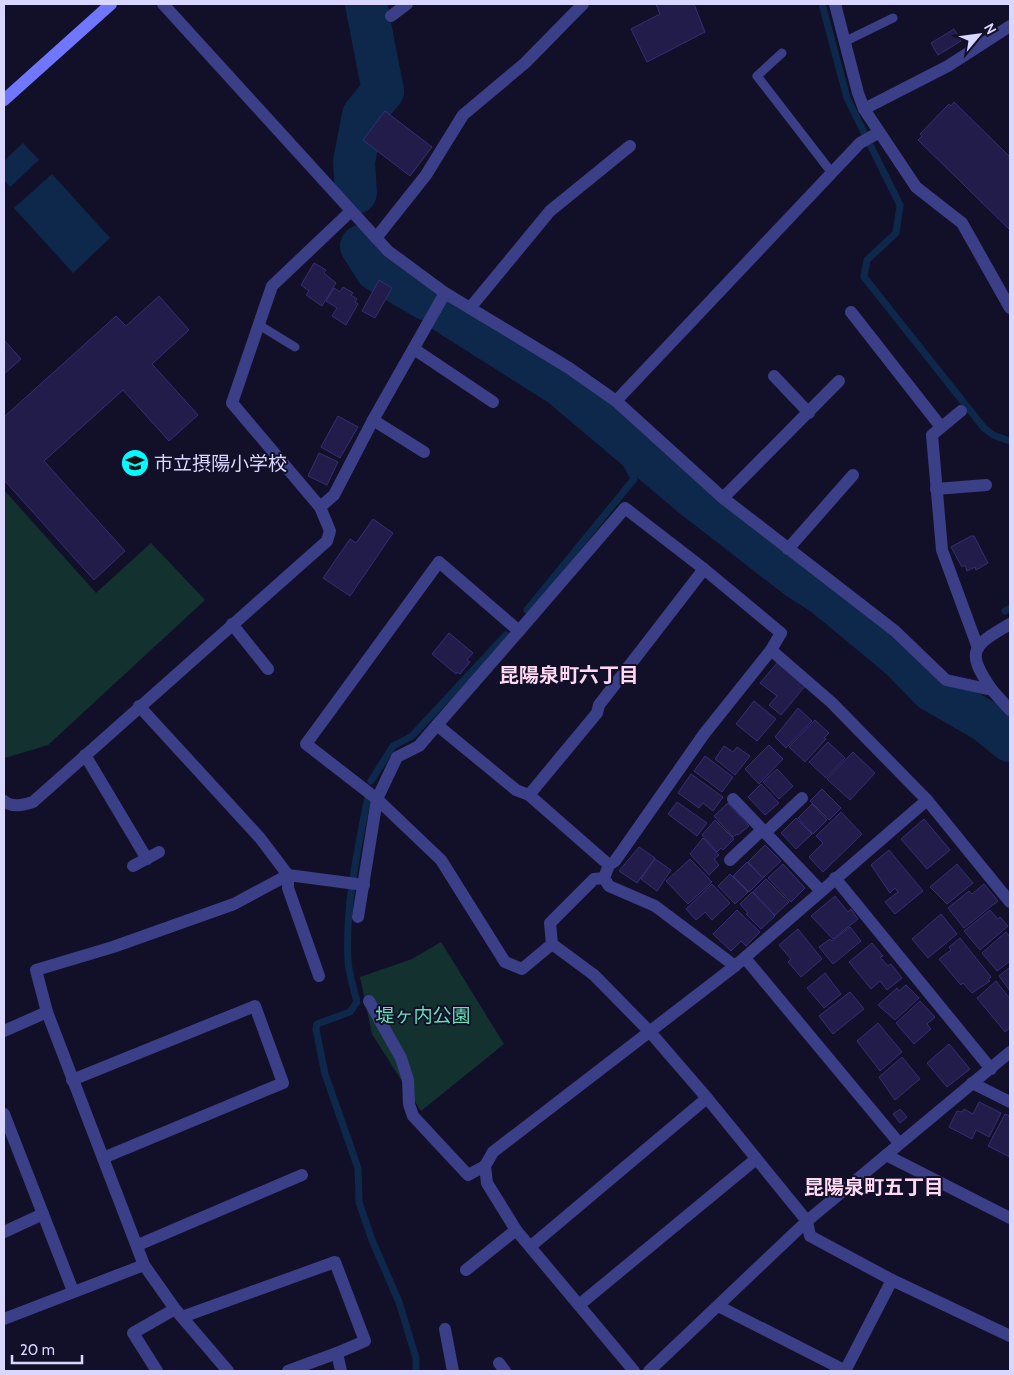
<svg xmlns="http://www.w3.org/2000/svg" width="1014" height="1375" font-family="Cabin,'Noto Sans JP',sans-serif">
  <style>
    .green { fill: #13322f }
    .water { fill: #0d284b }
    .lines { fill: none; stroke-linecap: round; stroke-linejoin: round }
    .stream { stroke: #0d284b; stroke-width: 7 }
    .river { stroke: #0d284b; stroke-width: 42 }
    .building { fill: #211c49; stroke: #362e75 }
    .lane { stroke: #3b3f87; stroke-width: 9 }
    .street { stroke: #3b3f87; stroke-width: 12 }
    .secondary { stroke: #6f77ff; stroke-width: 12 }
    .labels { text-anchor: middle; stroke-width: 4; stroke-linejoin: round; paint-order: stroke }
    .poi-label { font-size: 19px; fill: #d9d7ff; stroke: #121028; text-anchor: start }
    .park-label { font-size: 19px; fill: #62e0b6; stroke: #121028 }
    .neighbourhood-label { font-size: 20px; font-weight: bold; fill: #ffd9f4; stroke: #121028 }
  </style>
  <rect width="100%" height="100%" fill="#121028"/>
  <g class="green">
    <polygon points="4,490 96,593 151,543 205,600 48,745 5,758"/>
    <polygon points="441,942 504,1044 421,1111 372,1034 360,977 412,959"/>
  </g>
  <g class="water">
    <polygon points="23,143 39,160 10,187 4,180 4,161"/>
    <polygon points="52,174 110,238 73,273 14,208"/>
  </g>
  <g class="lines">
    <g class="stream">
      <polyline points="822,4 847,98 900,205 896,233 867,260 864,277 984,428 993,435 1010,441"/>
      <polyline points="527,610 634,479 615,441 612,428"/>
      <polyline points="1005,611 1010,608"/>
      <polyline points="371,781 393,746 412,736 506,635"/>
      <path d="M 367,801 C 357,853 345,908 348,961 C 349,975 354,989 357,1002 L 350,1012 L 317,1024 L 316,1029 L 325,1074 L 358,1168 L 359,1202 L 372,1240 L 399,1302 L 416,1358 L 416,1371"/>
    </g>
    <g class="river">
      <polyline points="356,193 354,162 363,115 383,91 366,4"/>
      <polyline points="361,246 376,270 427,300"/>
      <polyline points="443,311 560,385 694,498 796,577 824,595 900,658 931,690 985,721 1010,741"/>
    </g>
  </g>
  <g class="building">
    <polygon points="656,4 694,4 705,32 647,62 631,29 660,14"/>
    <polygon points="954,29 961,41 938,55 931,43"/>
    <polygon points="954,102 1010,157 1010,230 918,140 922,136 920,134 949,104 951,106"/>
    <polygon points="385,111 432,147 410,176 363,140"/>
    <polygon points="314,263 326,270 324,273 336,283 322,306 306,295 309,291 301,285"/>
    <polygon points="379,280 392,288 375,318 362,311"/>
    <polygon points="343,287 353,293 351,295 357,299 355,302 358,304 346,325 332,316 337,308 326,301 334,288 340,292"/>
    <polygon points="159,296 189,330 152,364 198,415 169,441 123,390 44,461 125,551 94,580 4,480 4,417 116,316 126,326"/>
    <polygon points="4,340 21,359 4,374"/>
    <polygon points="338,416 358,427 340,458 321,447"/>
    <polygon points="319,453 338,462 327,485 308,476"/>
    <polygon points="373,519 393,533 350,596 323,578 350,539 356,543"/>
    <polygon points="971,536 974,536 988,563 976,570 975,567 967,571 965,565 962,567 951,547"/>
    <polygon points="449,633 473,653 467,660 470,662 460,674 457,672 456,674 432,654"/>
    <polygon points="778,662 806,685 781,715 769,705 777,696 760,683"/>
    <polygon points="754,701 776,719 757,741 736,724"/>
    <polygon points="798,708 812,721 786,748 775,737"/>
    <polygon points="815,720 829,733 824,738 826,739 805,762 789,747"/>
    <polygon points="828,742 845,758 826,778 809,762"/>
    <polygon points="769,745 783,759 759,784 745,769"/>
    <polygon points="724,746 733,752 737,747 750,756 735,775 715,759"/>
    <polygon points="853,752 875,773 850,800 827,779"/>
    <polygon points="705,756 733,777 722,792 694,771"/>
    <polygon points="777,769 793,786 779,799 763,782"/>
    <polygon points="691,774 723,797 713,811 703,803 699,808 678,793"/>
    <polygon points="761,784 779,803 765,815 748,797"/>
    <polygon points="822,789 841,808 829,820 810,801"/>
    <polygon points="677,802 707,823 697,836 668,814"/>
    <polygon points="728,803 749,826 738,835 737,834 733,837 714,816"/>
    <polygon points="812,804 827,820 813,834 798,818"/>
    <polygon points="841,812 862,834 823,872 809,857 823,843 816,836"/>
    <polygon points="796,818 812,834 796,849 781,833"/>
    <polygon points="924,819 950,850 927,869 901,839"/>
    <polygon points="715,820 734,839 723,850 721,848 717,852 702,835"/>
    <polygon points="703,838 719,855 714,859 719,865 709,875 690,854"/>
    <polygon points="765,845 781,861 763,878 748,862"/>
    <polygon points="639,847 655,858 637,883 619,871"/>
    <polygon points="889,850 923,891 895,914 885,902 898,892 895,888 890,893 871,865"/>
    <polygon points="655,859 671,870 657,891 641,879"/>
    <polygon points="690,859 712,882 688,904 666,881"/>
    <polygon points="747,862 763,878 749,892 733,876"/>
    <polygon points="783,864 805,888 791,902 768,878"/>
    <polygon points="957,864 973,883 947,904 930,887"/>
    <polygon points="730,874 748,892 735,904 718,886"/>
    <polygon points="766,879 789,902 775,915 753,892"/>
    <polygon points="712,884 730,903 712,920 705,912 696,920 686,909"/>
    <polygon points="984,884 998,901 964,928 948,908 969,891 972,894"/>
    <polygon points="752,892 775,916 761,929 746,914 748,913 740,904"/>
    <polygon points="835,896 848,912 851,909 858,919 833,939 811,916"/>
    <polygon points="737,910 760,932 746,946 741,941 731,951 713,934"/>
    <polygon points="990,910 998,919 1000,917 1008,926 980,950 964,931"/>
    <polygon points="941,914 957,934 928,958 912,939"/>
    <polygon points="850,927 861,941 833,964 819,947 830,939 832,941"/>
    <polygon points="798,929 822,959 801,977 788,962 791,959 779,945"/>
    <polygon points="1006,932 1010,937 1010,961 997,971 982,953"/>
    <polygon points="960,938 991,977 988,980 990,981 972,993 963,983 961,985 939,959 951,950 949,947"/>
    <polygon points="872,943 883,956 880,957 888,966 891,964 902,978 887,990 880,981 871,989 849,962"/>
    <polygon points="1010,967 1010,991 999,976"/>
    <polygon points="825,973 841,994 824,1008 807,988"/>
    <polygon points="996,981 1010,999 1010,1028 1005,1032 977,998"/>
    <polygon points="906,985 919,998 895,1020 878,1005 897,988 899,991"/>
    <polygon points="850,992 864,1009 833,1034 819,1016"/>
    <polygon points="920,1001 935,1017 927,1024 931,1029 914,1044 896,1023"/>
    <polygon points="878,1023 902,1052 880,1071 857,1041"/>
    <polygon points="949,1044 970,1069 947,1087 927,1063"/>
    <polygon points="902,1057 920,1079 895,1100 879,1077"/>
    <polygon points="979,1102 1001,1113 989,1137 976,1130 972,1139 949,1127 957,1111 962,1112 964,1109 973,1114"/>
    <polygon points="900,1109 907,1117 900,1123 893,1114"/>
    <polygon points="1005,1114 1010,1116 1010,1157 988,1146"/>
  </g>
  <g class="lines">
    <g class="lane">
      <polyline points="846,41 893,18"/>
      <polyline points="782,53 757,76 832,173"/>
      <polyline points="259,325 295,347"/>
    </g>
    <g class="street">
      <polyline points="163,4 388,251 445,293 569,368 616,401 723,498 895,631 946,680 992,690 1010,710"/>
      <polyline points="835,4 858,93 864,109 916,187 962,223 1010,308"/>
      <polyline points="391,16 407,4"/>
      <polyline points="864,109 948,66 1010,26"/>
      <polyline points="376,238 426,175 463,115 525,63 583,4"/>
      <polyline points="470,308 550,211 630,146"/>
      <polyline points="851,312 941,427"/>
      <polyline points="414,349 493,402"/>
      <polyline points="774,376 809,413"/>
      <polyline points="616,401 860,143 878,133"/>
      <polyline points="961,411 932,435 942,550 978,648"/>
      <polyline points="373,420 424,452"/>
      <polyline points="936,489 986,485"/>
      <polyline points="723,498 839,381"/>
      <polyline points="320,507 334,495 373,420 445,293"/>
      <polyline points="788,549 853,475"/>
      <polyline points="704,569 599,705 597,713 529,795 516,790 437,725 519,631 439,562 306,744 377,799 441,860 505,962 522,969 552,944 594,975 650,1032 707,1098 807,1221 810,1236 892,1280 1010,1336"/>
      <polyline points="232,624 268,669"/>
      <polyline points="519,631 625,508 704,569 781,633 771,650 704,734 615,861 609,865"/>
      <polyline points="771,650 831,702 927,800 1010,902"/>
      <path d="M 992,690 C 965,651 972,646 1010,624"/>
      <polyline points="139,706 260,838 288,875 364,885"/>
      <polyline points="85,755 147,859"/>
      <polyline points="529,795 609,865 604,878 609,886 655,906 735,966 927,800"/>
      <polyline points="733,799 820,890"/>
      <path d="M 4,801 C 12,808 23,805 33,802 L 327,541 L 330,531 L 320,507 L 232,403 L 272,286 L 351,211"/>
      <polyline points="765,833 802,798"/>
      <polyline points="730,860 762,830"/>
      <polyline points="133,866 159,852"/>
      <polyline points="835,878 991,1069"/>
      <polyline points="358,917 377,799 397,757 419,746 437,725"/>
      <polyline points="552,944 550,923 594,879 604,878"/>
      <polyline points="745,958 899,1143"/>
      <polyline points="369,1001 401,1058 408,1080 409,1104 413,1116 468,1175 485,1166"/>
      <polyline points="4,1031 47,1012"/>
      <polyline points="72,1080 255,1006 283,1083 103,1158"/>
      <polyline points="972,1083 1010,1102"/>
      <polyline points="4,1114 73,1291"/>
      <polyline points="886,1155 1010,1218"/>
      <polyline points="4,1232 43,1214"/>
      <polyline points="138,1245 302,1175"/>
      <polyline points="531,1246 707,1098"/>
      <polyline points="466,1270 516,1230"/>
      <polyline points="579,1305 756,1159"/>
      <polyline points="718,1306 846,1371"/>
      <polyline points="182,1317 335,1262 365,1341 337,1353 341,1371"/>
      <polyline points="4,1319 144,1265"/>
      <polyline points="445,1329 453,1371"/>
      <polyline points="499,1363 505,1371"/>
      <polyline points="157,1371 133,1333 175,1309"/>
      <polyline points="228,1371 175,1309 144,1265 47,1012 36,970 113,947 234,904 288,875 288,888 319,976"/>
      <polyline points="288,1371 337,1353"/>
      <polyline points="634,1371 516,1230 487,1183 485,1166 493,1152 735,966"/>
      <polyline points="649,1371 807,1221 1010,1052"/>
      <polyline points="845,1371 892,1280"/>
    </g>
    <polyline class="secondary" points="4,100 111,4"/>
  </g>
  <defs>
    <symbol id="school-disc" viewBox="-11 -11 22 22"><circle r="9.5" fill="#04fafe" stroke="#121028"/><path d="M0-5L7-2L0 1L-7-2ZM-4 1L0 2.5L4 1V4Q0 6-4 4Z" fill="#111"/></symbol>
  </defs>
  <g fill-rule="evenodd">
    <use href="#school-disc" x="119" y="447" width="32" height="32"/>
  </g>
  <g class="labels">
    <g class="poi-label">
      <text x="154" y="470">市立摂陽小学校</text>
    </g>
    <g class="park-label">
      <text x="423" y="1022">堤ヶ内公園</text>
    </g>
    <g class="neighbourhood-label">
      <text x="569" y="682">昆陽泉町六丁目</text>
      <text x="874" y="1194">昆陽泉町五丁目</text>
    </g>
  </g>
  <rect width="1014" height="1375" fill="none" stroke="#d9d7ff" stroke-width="10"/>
  <g transform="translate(979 35) rotate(61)" stroke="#121028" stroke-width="4" paint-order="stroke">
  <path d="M0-4L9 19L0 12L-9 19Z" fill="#d9d7ff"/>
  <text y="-8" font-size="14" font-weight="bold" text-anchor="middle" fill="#d9d7ff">N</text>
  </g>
  <path d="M12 1355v8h70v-8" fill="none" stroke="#d9d7ff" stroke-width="2.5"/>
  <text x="20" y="1355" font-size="15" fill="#d9d7ff" stroke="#121028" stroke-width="4" paint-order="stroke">20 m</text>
</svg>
